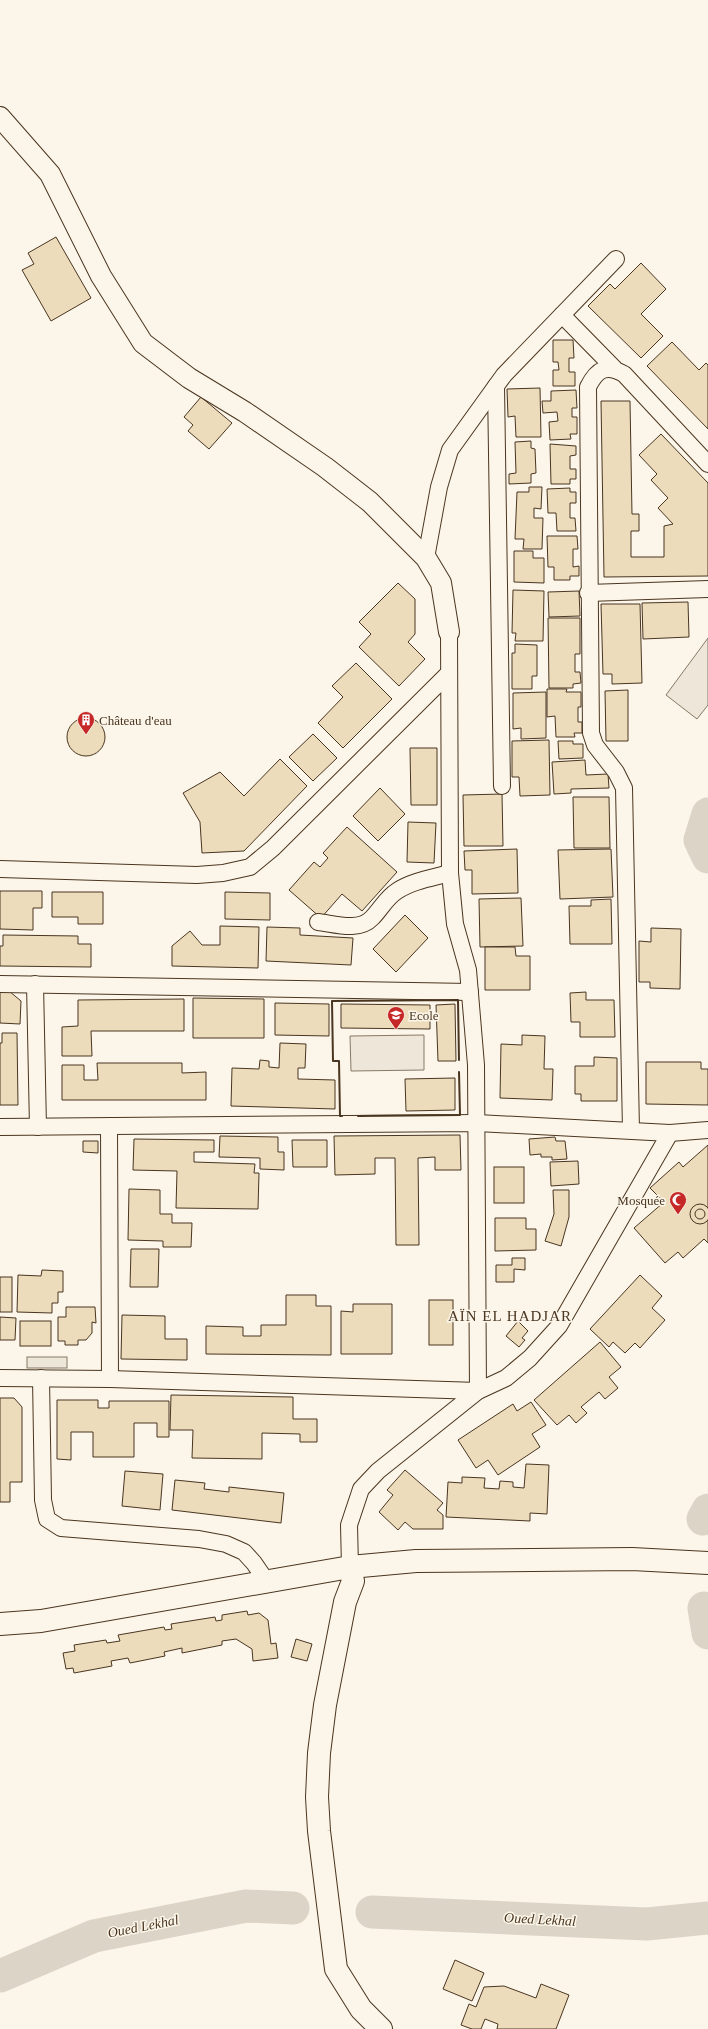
<svg xmlns="http://www.w3.org/2000/svg" width="708" height="2029" font-family="Georgia,serif">
  <style>
    .park { fill: #ede6d9; stroke: #887966 }
    .parking { fill: #ede7d9; stroke: #887966 }
    .lines { fill: none; stroke-linecap: round; stroke-linejoin: round }
    .river { stroke: #dcd4c6; stroke-width: 33 }
    .building { fill: #ecdcbc; stroke: #4a3520 }
    .minor-casing { stroke: #4a3520; stroke-width: 18 }
    .tertiary-casing { stroke: #4a3520; stroke-width: 22 }
    .secondary-casing { stroke: #4a3520; stroke-width: 24 }
    .primary-casing { stroke: #4a3520; stroke-width: 24 }
    .minor { stroke: #fbf6e9; stroke-width: 16 }
    .tertiary { stroke: #fbf6e9; stroke-width: 20 }
    .secondary { stroke: #fbf6e9; stroke-width: 22 }
    .primary { stroke: #fbf6e9; stroke-width: 22 }
    .wall { stroke: #4a3520; stroke-width: 2 }
    .labels { text-anchor: middle; stroke-width: 3; stroke-linejoin: round; paint-order: stroke }
    .poi-label { font-size: 13px; fill: #4a3520; stroke: #fbf6e9; text-anchor: start }
    .water-label { font-size: 14px; font-style: italic; fill: #4a3520; stroke: #fbf6e9 }
    .quarter-label { font-size: 15px; letter-spacing: 1px; fill: #4a3520; stroke: #fbf6e9 }
  </style>
  <rect width="100%" height="100%" fill="#fbf6e9"/>
  <g class="park">
    <polygon points="708,638 708,705 697,719 666,695"/>
    <polygon points="424,1035 424,1070 351,1071 350,1036"/>
  </g>
  <rect class="parking" x="27" y="1357" width="40" height="11"/>
  <g class="lines">
    <g class="river">
      <polyline points="708,814 700,840 708,857"/>
      <polyline points="703,1519 708,1510"/>
      <polyline points="704,1608 708,1633"/>
      <polyline points="372,1912 647,1924 708,1918"/>
      <polyline points="0,1976 94,1936 246,1906 293,1908"/>
    </g>
  </g>
  <g class="building">
    <polygon points="56,237 91,298 51,321 22,270 34,264 28,253"/>
    <polygon points="641,263 666,289 641,314 663,336 641,358 588,306 610,284 615,289"/>
    <polygon points="553,340 573,340 574,358 569,358 569,372 575,372 575,386 553,386 553,370 559,370 558,362 553,362"/>
    <polygon points="672,342 699,370 706,363 708,365 708,429 647,366"/>
    <polygon points="540,388 541,437 516,437 515,416 508,417 507,389"/>
    <polygon points="576,390 577,408 572,408 572,417 577,417 577,434 570,434 571,439 550,440 549,422 558,421 557,412 543,413 542,401 551,401 551,391"/>
    <polygon points="201,397 232,423 209,449 188,431 193,425 184,417"/>
    <polygon points="601,401 630,401 632,514 639,514 639,531 631,531 631,557 664,557 664,526 673,524 658,508 668,498 651,480 657,474 639,455 661,434 708,483 708,576 604,577"/>
    <polygon points="531,441 531,448 535,449 536,473 531,474 531,483 509,484 509,474 516,473 515,442"/>
    <polygon points="550,444 576,446 576,455 570,456 570,469 576,469 576,479 570,479 570,484 551,484"/>
    <polygon points="529,487 542,487 541,509 534,508 534,518 543,518 542,549 523,549 524,539 515,539 517,492 529,492"/>
    <polygon points="570,488 570,492 576,492 576,503 570,503 570,518 575,518 576,531 557,531 556,513 548,513 547,489"/>
    <polygon points="547,536 577,536 578,549 573,549 573,567 579,566 579,576 570,576 570,580 554,580 554,567 548,567"/>
    <polygon points="514,551 533,551 533,558 544,558 544,583 514,582"/>
    <polygon points="398,583 415,599 415,634 408,642 425,659 399,686 359,647 371,634 359,622"/>
    <polygon points="513,590 544,591 543,641 515,641 516,633 512,633"/>
    <polygon points="579,591 580,616 549,617 548,592"/>
    <polygon points="688,602 689,637 643,639 642,603"/>
    <polygon points="601,604 640,604 642,683 612,684 612,674 603,674"/>
    <polygon points="548,618 580,618 580,654 575,654 575,672 580,672 581,683 573,684 573,688 549,688"/>
    <polygon points="515,644 537,645 537,676 532,676 532,689 512,689 512,653 515,653"/>
    <polygon points="356,663 392,699 343,748 318,723 343,697 332,686"/>
    <polygon points="547,689 567,689 566,692 581,692 581,707 578,707 578,722 582,722 582,733 574,733 575,737 556,737 555,716 547,717"/>
    <polygon points="628,690 628,741 606,741 605,691"/>
    <polygon points="546,692 546,738 521,739 521,728 513,729 513,693"/>
    <circle cx="86" cy="737" r="19"/>
    <polygon points="313,734 337,758 313,781 289,757"/>
    <polygon points="549,740 550,795 520,796 519,777 512,777 512,741"/>
    <polygon points="558,741 573,741 573,744 583,744 583,758 559,759"/>
    <polygon points="410,748 437,748 437,805 411,805"/>
    <polygon points="280,759 307,786 244,851 202,853 200,822 183,793 220,772 244,796"/>
    <polygon points="585,760 586,775 608,774 609,788 571,789 571,793 554,794 552,762"/>
    <polygon points="380,788 405,814 378,841 353,816"/>
    <polygon points="502,794 503,846 464,846 463,795"/>
    <polygon points="573,797 609,797 610,848 574,848"/>
    <polygon points="408,822 436,823 434,863 407,862"/>
    <polygon points="347,827 397,872 362,911 342,894 321,918 289,890 314,862 320,867 328,858 323,853"/>
    <polygon points="517,849 518,893 472,894 472,870 465,870 464,851"/>
    <polygon points="611,849 613,897 560,899 558,850"/>
    <polygon points="0,891 42,891 42,908 33,908 33,930 0,929"/>
    <polygon points="52,892 103,892 103,924 78,924 78,917 52,917"/>
    <polygon points="225,892 270,893 270,920 225,919"/>
    <polygon points="521,898 523,946 480,947 479,899"/>
    <polygon points="611,899 612,944 570,944 569,906 591,906 591,900"/>
    <polygon points="405,915 428,938 396,972 373,949"/>
    <polygon points="220,926 259,927 258,968 172,966 172,946 190,931 202,945 220,945"/>
    <polygon points="267,927 300,928 300,935 353,938 351,965 266,961"/>
    <polygon points="651,928 681,929 680,989 650,988 650,982 639,982 639,941 651,942"/>
    <polygon points="3,935 78,936 78,944 91,944 91,967 0,966 0,946 3,946"/>
    <polygon points="485,947 515,947 516,956 530,956 530,990 485,990"/>
    <polygon points="0,991 9,991 21,1001 20,1024 0,1023"/>
    <polygon points="586,992 586,1000 614,1000 615,1037 580,1037 580,1022 571,1022 570,993"/>
    <polygon points="193,998 264,999 264,1038 193,1038"/>
    <polygon points="184,999 184,1031 91,1031 92,1056 62,1056 62,1027 78,1026 78,1000"/>
    <polygon points="275,1003 329,1004 329,1036 275,1035"/>
    <polygon points="341,1004 430,1005 430,1029 341,1028"/>
    <polygon points="455,1004 456,1061 438,1061 436,1005"/>
    <polygon points="2,1033 17,1033 18,1105 0,1105 0,1043 2,1043"/>
    <polygon points="522,1035 545,1036 544,1069 553,1069 552,1100 500,1098 501,1044 522,1045"/>
    <polygon points="280,1043 306,1044 305,1068 298,1068 298,1079 335,1080 335,1109 231,1106 232,1068 259,1069 260,1060 269,1061 269,1067 279,1068"/>
    <polygon points="594,1057 617,1058 617,1101 581,1101 581,1094 575,1094 575,1066 594,1066"/>
    <polygon points="646,1062 701,1062 701,1069 708,1069 708,1105 646,1104"/>
    <polygon points="97,1063 182,1063 182,1073 206,1072 206,1100 62,1100 62,1065 84,1065 84,1080 98,1080"/>
    <polygon points="455,1078 455,1110 406,1111 405,1079"/>
    <polygon points="460,1135 461,1170 435,1170 435,1157 418,1158 419,1245 396,1245 395,1158 375,1158 375,1174 335,1175 334,1136"/>
    <polygon points="220,1136 278,1137 278,1152 284,1152 284,1170 260,1169 260,1158 219,1157"/>
    <polygon points="555,1137 556,1141 565,1141 567,1159 552,1160 552,1157 541,1157 541,1154 530,1155 529,1139"/>
    <polygon points="134,1139 214,1140 214,1152 194,1152 194,1162 255,1164 254,1173 259,1173 258,1209 176,1208 177,1171 133,1170"/>
    <polygon points="292,1140 327,1140 327,1167 293,1167"/>
    <polygon points="83,1141 98,1141 98,1153 83,1152"/>
    <polygon points="708,1145 708,1243 704,1239 683,1258 678,1252 665,1263 634,1228 664,1202 650,1188 679,1162 683,1167"/>
    <polygon points="578,1161 579,1184 551,1186 550,1162"/>
    <rect x="494" y="1167" width="30" height="36"/>
    <polygon points="129,1189 160,1190 160,1214 172,1214 172,1223 192,1223 191,1247 163,1247 163,1241 128,1240"/>
    <polygon points="553,1190 569,1190 569,1217 561,1246 545,1241 554,1214"/>
    <circle cx="700" cy="1214" r="10"/>
    <circle cx="700" cy="1214" r="5"/>
    <polygon points="495,1218 526,1218 526,1229 536,1229 536,1250 495,1251"/>
    <polygon points="131,1249 159,1249 158,1287 130,1287"/>
    <polygon points="512,1258 525,1258 525,1270 514,1269 514,1282 496,1282 496,1265 512,1265"/>
    <polygon points="42,1270 63,1271 63,1292 58,1292 58,1303 52,1303 52,1313 17,1312 18,1275 41,1276"/>
    <polygon points="640,1275 662,1296 652,1308 665,1320 640,1348 635,1343 625,1353 613,1342 609,1347 590,1329"/>
    <rect x="0" y="1277" width="12" height="35"/>
    <polygon points="286,1295 316,1295 316,1306 331,1306 331,1355 206,1354 206,1326 243,1327 243,1336 261,1336 261,1325 286,1325"/>
    <rect x="429" y="1300" width="24" height="45"/>
    <polygon points="353,1304 392,1304 392,1354 341,1354 341,1311 353,1312"/>
    <polygon points="66,1307 95,1307 96,1323 92,1322 92,1333 86,1340 78,1340 78,1345 65,1345 65,1341 58,1341 58,1317 66,1317"/>
    <polygon points="122,1315 165,1316 165,1339 187,1339 187,1360 121,1359"/>
    <polygon points="0,1317 16,1318 15,1340 0,1340"/>
    <rect x="20" y="1321" width="31" height="25"/>
    <polygon points="518,1321 528,1331 522,1338 525,1340 519,1347 506,1336"/>
    <polygon points="600,1342 621,1367 609,1377 618,1388 605,1399 599,1392 581,1407 587,1413 576,1423 569,1415 557,1425 534,1400"/>
    <polygon points="171,1395 293,1397 293,1419 317,1419 317,1442 300,1442 300,1434 262,1433 262,1459 192,1458 193,1430 170,1430"/>
    <polygon points="0,1398 14,1398 22,1407 22,1482 10,1482 10,1502 0,1502"/>
    <polygon points="57,1400 98,1400 98,1408 109,1408 109,1401 169,1401 169,1437 157,1437 157,1423 134,1423 134,1457 93,1457 93,1432 71,1432 71,1460 57,1459"/>
    <polygon points="531,1402 546,1425 532,1434 540,1447 498,1475 488,1460 476,1468 458,1440 513,1404 517,1411"/>
    <polygon points="526,1464 549,1465 547,1514 530,1513 530,1521 446,1517 448,1482 462,1483 462,1477 485,1478 484,1488 499,1489 500,1481 513,1482 513,1487 524,1488"/>
    <polygon points="405,1470 443,1503 437,1510 443,1515 443,1529 413,1529 405,1522 398,1530 379,1512 393,1495 387,1490"/>
    <polygon points="125,1471 163,1474 160,1510 122,1506"/>
    <polygon points="175,1480 205,1483 204,1489 229,1492 229,1487 284,1493 281,1523 172,1510"/>
    <polygon points="247,1611 248,1615 259,1613 268,1620 271,1644 276,1643 278,1658 253,1661 252,1649 236,1639 222,1641 222,1645 182,1653 182,1648 164,1652 165,1656 130,1663 128,1658 111,1661 112,1666 74,1673 73,1668 66,1669 63,1653 75,1651 74,1645 106,1640 107,1643 120,1641 118,1635 164,1627 165,1630 172,1629 171,1624 215,1617 216,1621 222,1620 222,1615"/>
    <polygon points="296,1639 312,1644 307,1661 291,1657"/>
    <polygon points="455,1960 484,1973 472,2001 443,1989"/>
    <polygon points="541,1984 569,1995 556,2029 497,2029 498,2024 485,2019 481,2029 472,2029 461,2025 469,2004 476,2007 484,1987 504,1986 536,1998"/>
  </g>
  <g class="lines">
    <defs>
      <g id="minor">
        <polyline points="562,315 614,368"/>
        <polyline points="496,386 502,786"/>
        <polyline points="426,558 439,487 450,450 504,375 616,259"/>
        <polyline points="588,593 708,589"/>
        <polyline points="0,869 197,875 223,873 250,867 273,848 449,673"/>
        <path d="M 318,922 C 335,924 359,932 372,918 C 381,909 386,898 397,891 C 412,881 432,878 450,873"/>
        <polyline points="0,984 470,992"/>
        <polyline points="35,984 38,1127"/>
        <polyline points="109,1126 110,1379"/>
        <polyline points="0,1127 477,1123 670,1133 708,1130"/>
        <path d="M 631,1130 L 624,788 L 616,772 L 595,745 L 591,733 L 588,387 C 597,369 606,364 624,374 L 708,464"/>
        <polyline points="0,1378 110,1379 478,1391 476,1065 468,970 455,924 450,873 449,632"/>
        <polyline points="41,1378 43,1500 47,1519 61,1528 199,1539 226,1544 244,1552 254,1563 267,1582"/>
        <polyline points="350,1567 349,1525 361,1489 378,1471 478,1391 506,1378 530,1358 559,1326 670,1133"/>
      </g>
      <polyline id="tertiary" points="0,117 50,174 101,276 143,343 189,378 245,412 325,467 370,502 426,558 441,583 449,632"/>
      <polyline id="secondary" points="350,1567 353,1581 345,1602 325,1705 319,1753 317,1797 319,1831 336,1969 361,2009 381,2029"/>
      <polyline id="primary" points="0,1624 41,1621 350,1567 416,1561 632,1559 708,1563"/>
    </defs>
    <use href="#minor" class="minor-casing"/>
    <use href="#tertiary" class="tertiary-casing"/>
    <use href="#secondary" class="secondary-casing"/>
    <use href="#primary" class="primary-casing"/>
    <use href="#minor" class="minor"/>
    <use href="#tertiary" class="tertiary"/>
    <use href="#secondary" class="secondary"/>
    <use href="#primary" class="primary"/>
    <g class="wall">
      <polyline points="342,1116 340,1116 339,1061 333,1061 332,1001 458,1000 459,1060"/>
      <polyline points="358,1116 460,1115 459,1072"/>
    </g>
  </g>
  <defs>
    <symbol id="building-pin" viewBox="-11 -11 22 30"><path d="M0 17L-7.5 6A9.5 9.5 0 1 1 7.5 6Z" fill="#c62828" stroke="#fbf6e9"/><path d="M-4-6H4V6H1V3H-1V6H-4ZM-2.5-4.3h1.7v1.8h-1.7ZM.8-4.3h1.7v1.8H.8ZM-2.5-1h1.7V.8h-1.7ZM.8-1h1.7V.8H.8Z" fill="#fff"/></symbol>
    <symbol id="school-pin" viewBox="-11 -11 22 30"><path d="M0 17L-7.5 6A9.5 9.5 0 1 1 7.5 6Z" fill="#c62828" stroke="#fbf6e9"/><path d="M0-5L7-2L0 1L-7-2ZM-4 1L0 2.5L4 1V4Q0 6-4 4Z" fill="#fff"/></symbol>
    <symbol id="mosque-pin" viewBox="-11 -11 22 30"><path d="M0 17L-7.5 6A9.5 9.5 0 1 1 7.5 6Z" fill="#c62828" stroke="#fbf6e9"/><path d="M3.5-4.9A6 6 0 1 0 3.5 4.9A5 5 0 1 1 3.5-4.9Z" fill="#fff"/></symbol>
  </defs>
  <g fill-rule="evenodd">
    <use href="#building-pin" x="76" y="710" width="20" height="27"/>
    <use href="#school-pin" x="386" y="1005" width="20" height="27"/>
    <use href="#mosque-pin" x="668" y="1190" width="20" height="27"/>
  </g>
  <g class="labels">
    <g class="poi-label">
      <text x="99" y="725">Château d'eau</text>
      <text x="409" y="1020">Ecole</text>
      <text x="665" y="1205" text-anchor="end">Mosquée</text>
    </g>
    <g class="water-label">
      <text transform="translate(540 1919) rotate(3)" y="5">Oued Lekhal</text>
      <text transform="translate(143 1926) rotate(-11)" y="5">Oued Lekhal</text>
    </g>
    <g class="quarter-label">
      <text x="510" y="1321">AÏN EL HADJAR</text>
    </g>
  </g>
</svg>
